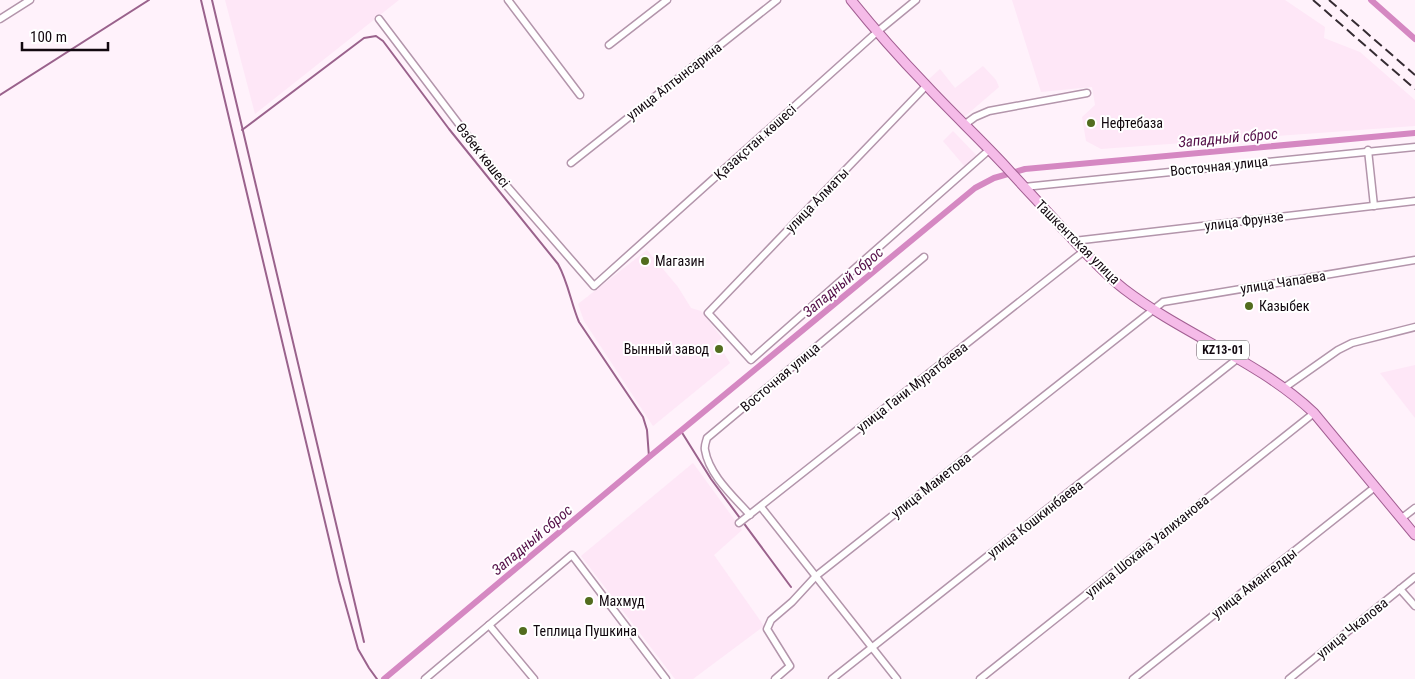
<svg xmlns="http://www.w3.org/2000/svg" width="1415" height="679" font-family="'Roboto Condensed',sans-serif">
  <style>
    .built { fill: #fee7f7 }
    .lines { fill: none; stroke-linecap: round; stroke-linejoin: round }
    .stream { stroke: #9a628c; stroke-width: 2 }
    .canal { stroke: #d588c2; stroke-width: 6 }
    .minor-casing { stroke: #b395ab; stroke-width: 9 }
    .major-casing { stroke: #a25f92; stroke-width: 11 }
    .minor { stroke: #fff; stroke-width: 6 }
    .major { stroke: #f5bbe8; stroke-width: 9 }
    .rail { stroke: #352b32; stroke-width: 2; stroke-dasharray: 10 5; stroke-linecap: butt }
    .poi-dot { fill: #526c1e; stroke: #fff; stroke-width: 2 }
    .labels { text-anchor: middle; stroke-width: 4; stroke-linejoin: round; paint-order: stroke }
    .shield { fill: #fff; stroke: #595257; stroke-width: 1 }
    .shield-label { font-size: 12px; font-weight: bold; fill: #12080f }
    .street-label { font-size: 14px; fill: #12080f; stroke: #fff }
    .poi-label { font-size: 14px; fill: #12080f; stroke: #fff; text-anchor: start }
    .water-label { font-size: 15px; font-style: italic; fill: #56124a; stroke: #fff }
  </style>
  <rect width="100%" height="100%" fill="#fff2fb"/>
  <g class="built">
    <polygon points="225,0 399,0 255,114"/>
    <polygon points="1012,0 1285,0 1325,27 1324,38 1360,52 1415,100 1415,126 1101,149 1086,141 1082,117 1095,105 1092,87 1041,92"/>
    <polygon points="983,66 996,80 999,87 963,118 928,80 940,69 955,88"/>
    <polygon points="953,131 978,157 966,168 943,141"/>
    <polygon points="647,250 678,287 691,308 701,311 722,338 717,342 730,363 653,426 584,321 578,304"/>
    <polygon points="1415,365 1415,418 1380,373"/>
    <polygon points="693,463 742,530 714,555 764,626 693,679 675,679 581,556"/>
  </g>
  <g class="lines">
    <g class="stream">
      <polyline points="201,0 339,581 358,649 369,668 377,679"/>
      <polyline points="212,0 364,642"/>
      <polyline points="0,95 149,0"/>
      <path d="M 242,130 L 364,38 L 376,36 L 383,41 L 449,129 L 558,264 C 568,282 571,303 579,322 L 643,417 L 647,430 L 649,457"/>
      <polyline points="681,431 711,479 791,587"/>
    </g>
    <g class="canal">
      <polyline points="1371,0 1415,39"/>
      <polyline points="384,679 649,457 975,188 994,178 1025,169 1415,133"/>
    </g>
    <defs>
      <g id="minor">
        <polyline points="508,0 580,95"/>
        <polyline points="0,19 30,0"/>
        <polyline points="379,19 499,177 594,286 877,32 916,0"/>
        <polyline points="609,45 667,0"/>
        <polyline points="926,86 708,313 751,360 989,150"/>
        <polyline points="964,125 975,117 989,111 1087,93"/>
        <polyline points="1368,150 1374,206"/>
        <polyline points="571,163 777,0"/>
        <polyline points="1024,187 1415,147"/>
        <polyline points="1074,241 1415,201"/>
        <polyline points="1284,388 1338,350 1352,343 1415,327"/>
        <polyline points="761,507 897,679"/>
        <path d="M 750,515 C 734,497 709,475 705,450 C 704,446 706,442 707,438 L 924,257"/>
        <polyline points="1402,518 1415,508"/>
        <polyline points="739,523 1084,251"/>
        <polyline points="1400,589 1415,606"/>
        <polyline points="489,625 534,679"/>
        <polyline points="425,679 572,555 666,679"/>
        <polyline points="775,679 790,666 767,629 771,620 792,602 816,576 1163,302 1415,260"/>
        <polyline points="832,679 1237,359"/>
        <polyline points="980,679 1314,413"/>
        <polyline points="1133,679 1375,487"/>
        <polyline points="1289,679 1415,577"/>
      </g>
      <path id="major" d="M 851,0 C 875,30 900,58 926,85 C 952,113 980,139 1006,167 C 1024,187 1043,207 1062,228 C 1082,249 1101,271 1124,289 C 1184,335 1259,361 1314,413 L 1415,535"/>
    </defs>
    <use href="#minor" class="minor-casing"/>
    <use href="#major" class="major-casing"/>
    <use href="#minor" class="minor"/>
    <use href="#major" class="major"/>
    <g class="rail">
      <polyline points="1313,0 1415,89"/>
      <polyline points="1329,0 1415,75"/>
    </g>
  </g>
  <g class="poi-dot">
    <circle cx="1091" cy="123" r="5"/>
    <circle cx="645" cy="261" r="5"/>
    <circle cx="1249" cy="306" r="5"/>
    <circle cx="719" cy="349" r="5"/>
    <circle cx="589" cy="601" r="5"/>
    <circle cx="523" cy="631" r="5"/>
  </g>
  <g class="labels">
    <rect class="shield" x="1197" y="340.5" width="52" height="19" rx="4"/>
    <g class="shield-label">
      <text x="1223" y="354">KZ13-01</text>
    </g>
    <g class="street-label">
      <text transform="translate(674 81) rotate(-38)" y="5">улица Алтынсарина</text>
      <text transform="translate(755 142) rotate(-42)" y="5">Қазақстан көшесі</text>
      <text transform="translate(483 155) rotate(52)" y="5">Өзбек көшесі</text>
      <text transform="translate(1219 166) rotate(-6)" y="5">Восточная улица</text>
      <text transform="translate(817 200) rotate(-46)" y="5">улица Алматы</text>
      <text transform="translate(1244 221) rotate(-7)" y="5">улица Фрунзе</text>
      <text transform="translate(1078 242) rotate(45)" y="5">Ташкентская улица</text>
      <text transform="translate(1283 282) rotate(-9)" y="5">улица Чапаева</text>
      <text transform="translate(780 377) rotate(-40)" y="5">Восточная улица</text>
      <text transform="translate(912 387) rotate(-38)" y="5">улица Гани Муратбаева</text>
      <text transform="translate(931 485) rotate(-38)" y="5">улица Маметова</text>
      <text transform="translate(1035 519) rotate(-38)" y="5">улица Кошкинбаева</text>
      <text transform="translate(1147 546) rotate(-39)" y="5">улица Шохана Уалиханова</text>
      <text transform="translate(1254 583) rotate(-38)" y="5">улица Амангелды</text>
      <text transform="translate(1352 628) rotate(-39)" y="5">улица Чкалова</text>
    </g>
    <g class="poi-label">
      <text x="1101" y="128">Нефтебаза</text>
      <text x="655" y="266">Магазин</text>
      <text x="1259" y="311">Казыбек</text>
      <text x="709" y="354" text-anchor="end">Вынный завод</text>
      <text x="599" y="606">Махмуд</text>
      <text x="533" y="636">Теплица Пушкина</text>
    </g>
    <g class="water-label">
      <text transform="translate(1228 138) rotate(-5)" y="5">Западный сброс</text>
      <text transform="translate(843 282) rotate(-40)" y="5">Западный сброс</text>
      <text transform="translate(532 540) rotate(-40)" y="5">Западный сброс</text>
    </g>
  </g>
  <path d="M22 42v8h86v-8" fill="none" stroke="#12080f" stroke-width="2.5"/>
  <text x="30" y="42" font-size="15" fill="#12080f" stroke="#ffffff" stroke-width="4" paint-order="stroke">100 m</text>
</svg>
